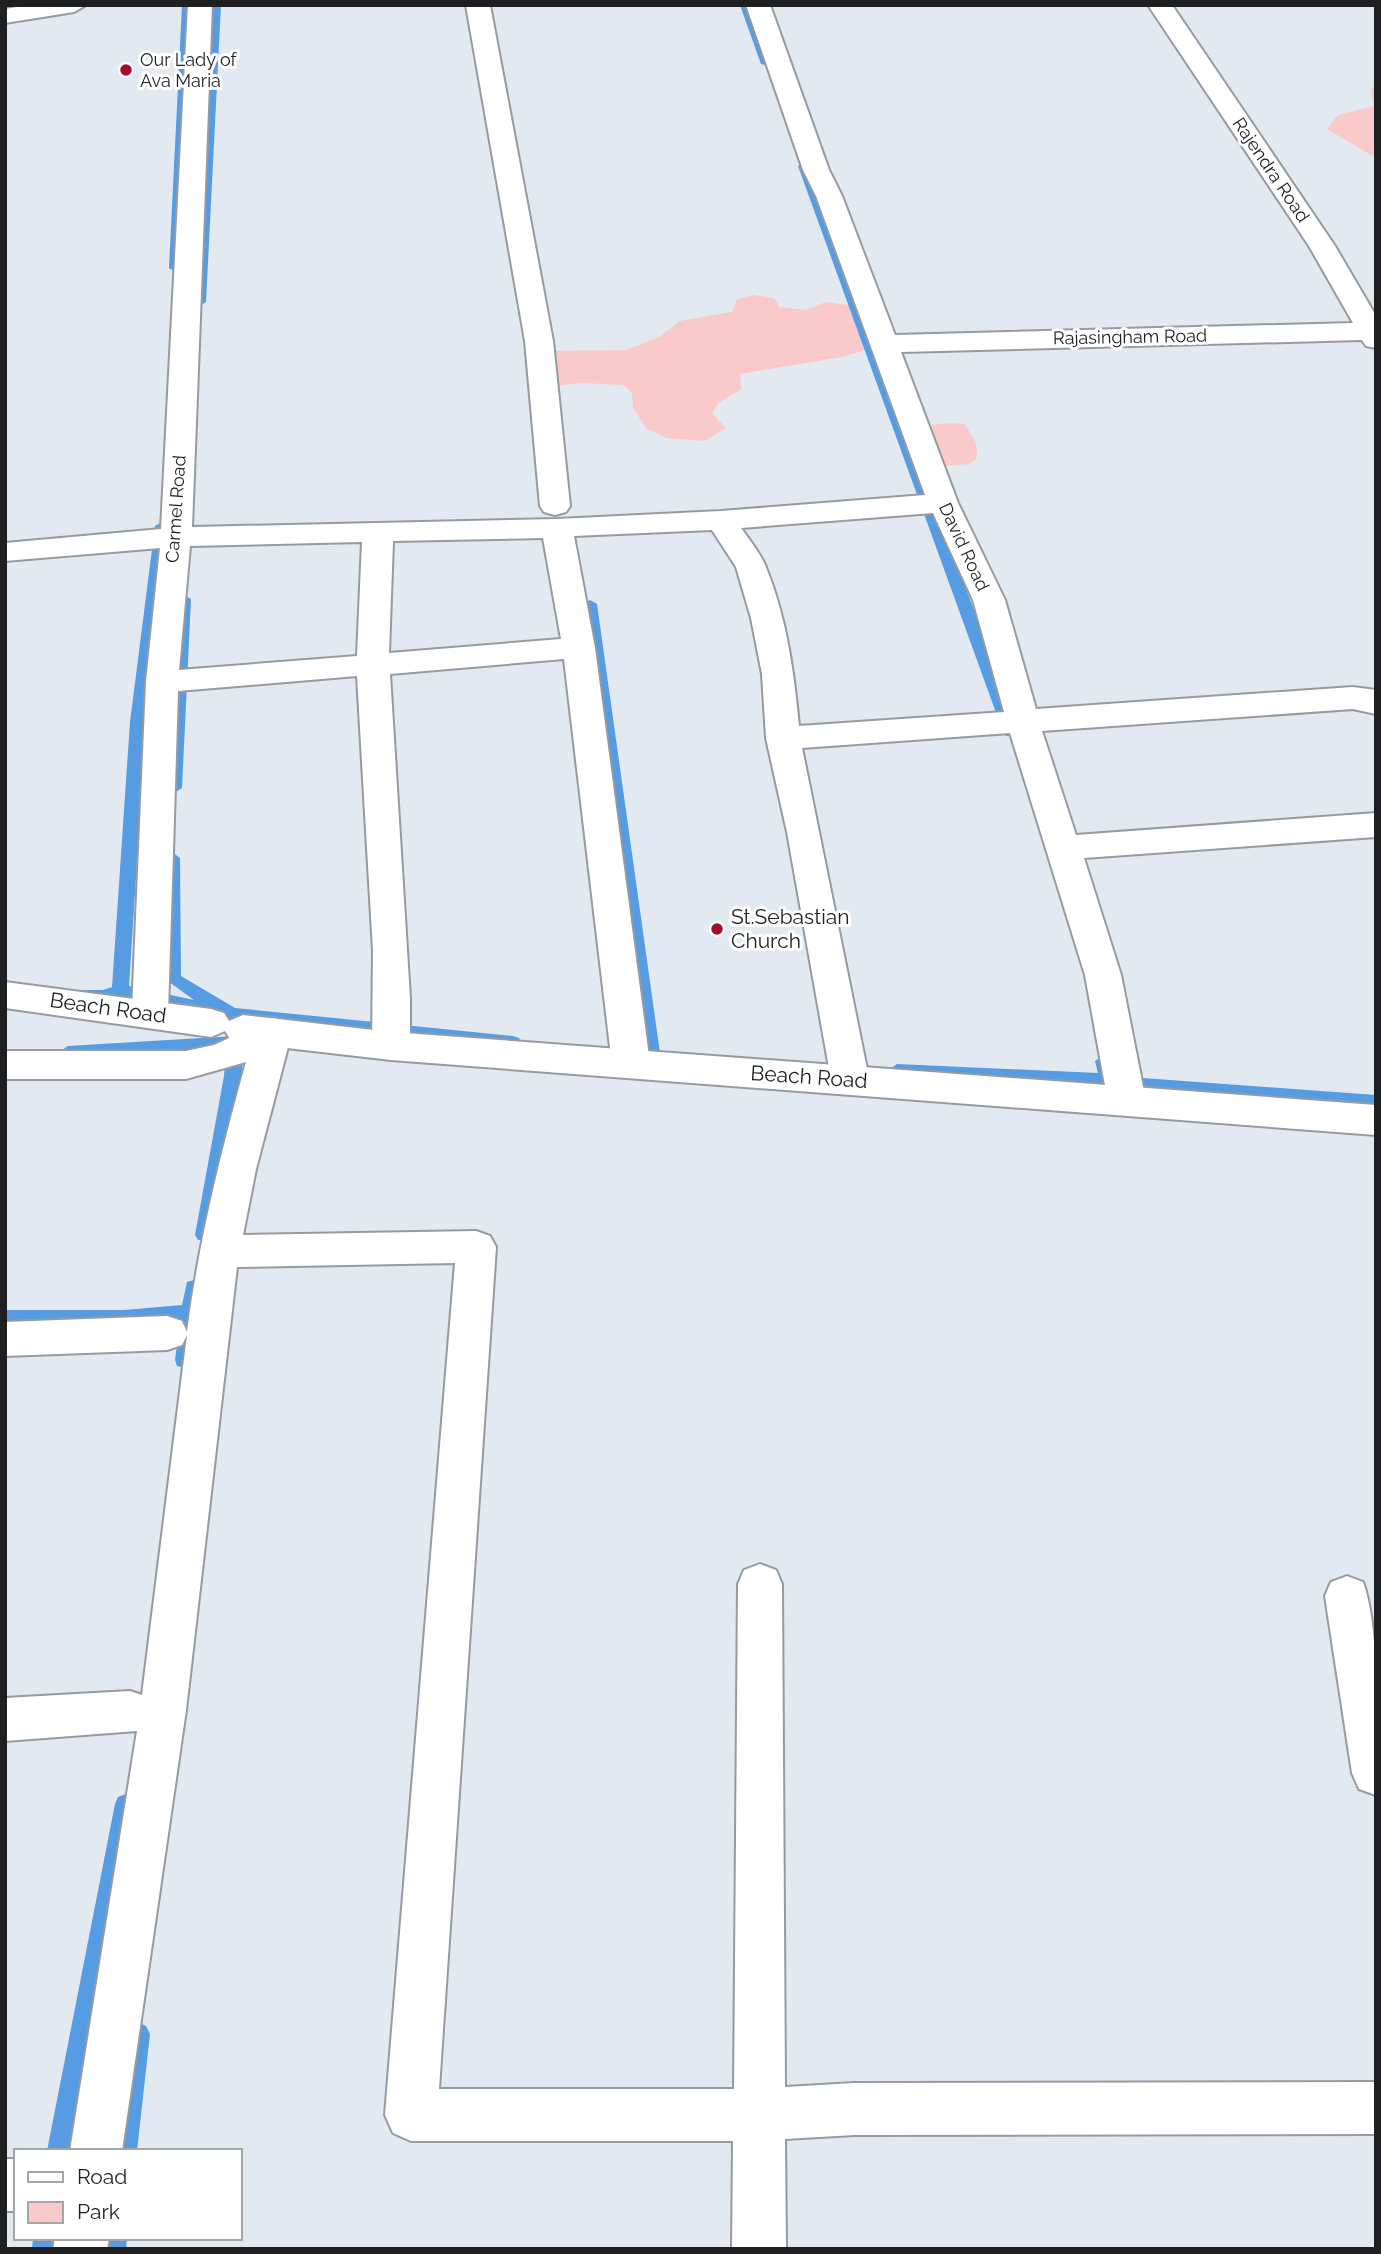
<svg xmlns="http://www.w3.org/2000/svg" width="1381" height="2254" font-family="Raleway,sans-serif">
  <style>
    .green { fill: #f9cac9 }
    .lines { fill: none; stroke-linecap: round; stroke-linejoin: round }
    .stream { fill: #569ce2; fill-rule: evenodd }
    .minor-casing { stroke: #969ba1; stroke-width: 4 }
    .major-casing { stroke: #969ba1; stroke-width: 4 }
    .minor { fill: #fff; fill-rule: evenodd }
    .major { fill: #fff; fill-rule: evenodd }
    .poi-dot { fill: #a60d2b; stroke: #fff; stroke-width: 2.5 }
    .labels { text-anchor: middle; stroke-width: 6; stroke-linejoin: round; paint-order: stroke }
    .far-poi-label { font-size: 18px; fill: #1d1f21; stroke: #fff; text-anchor: start }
    .far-street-label { font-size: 18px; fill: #1d1f21; stroke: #fff }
    .poi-label { font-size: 21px; fill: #1d1f21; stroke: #fff; text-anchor: start }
    .street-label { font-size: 21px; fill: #1d1f21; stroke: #fff }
  </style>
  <rect width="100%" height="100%" fill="#e3e9f0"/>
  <g class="green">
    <polygon points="1376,82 1376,158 1327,129 1338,115 1374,106 1371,91"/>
    <polygon points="753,295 774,298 780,307 806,310 826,302 872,308 885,344 842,357 740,374 741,389 720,402 712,413 726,428 704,441 667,438 647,429 633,408 632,393 623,385 581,383 544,387 540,351 626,350 659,337 680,321 732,312 737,299"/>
    <path d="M 950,423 L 964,424 C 972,435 980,445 976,459 L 969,464 L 930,467 L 929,425 Z"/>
  </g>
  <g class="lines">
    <g class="stream">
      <polygon points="182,5 192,5 181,268 175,272 169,268"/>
      <polygon points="211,5 221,5 206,302 200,306 194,302"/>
      <polygon points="740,5 750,5 773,64 771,66 761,64"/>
      <polygon points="804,163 810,166 1019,732 1016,736 1006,736 1003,732 798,166"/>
      <polygon points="162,522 169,526 146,722 129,986 194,1000 165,979 164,858 172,852 180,858 181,976 235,1008 513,1036 519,1038 521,1042 519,1046 513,1048 231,1020 219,1015 214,1016 121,996 104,1002 79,998 77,994 79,990 103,990 112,987 130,722 155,526"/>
      <polygon points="184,595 191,599 182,788 174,793 166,788 177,599"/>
      <polygon points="590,600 597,604 660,1053 651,1059 642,1053 583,604"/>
      <polygon points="235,1036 243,1042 242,1076 213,1235 210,1240 198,1240 195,1235 224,1076 226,1049 68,1058 59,1052 68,1046"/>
      <polygon points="1104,1055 1110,1056 1116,1076 1376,1095 1376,1109 1113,1085 897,1076 888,1070 897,1064 1098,1073 1095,1061"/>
      <polygon points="194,1280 201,1282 203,1287 193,1360 191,1366 184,1368 177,1366 175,1360 180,1321 124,1326 5,1326 5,1310 124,1310 182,1305 187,1282"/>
      <polygon points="126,1794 134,1797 137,1804 71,2151 47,2151 115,1804 118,1797"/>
      <polygon points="138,2022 146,2026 150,2034 137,2151 113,2151 126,2034 130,2026"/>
      <polygon points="33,2238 57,2238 56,2249 32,2249"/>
      <polygon points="103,2238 127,2238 126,2249 102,2249"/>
    </g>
    <defs>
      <g id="minor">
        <polygon points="28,5 86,5 74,12 5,23 5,9"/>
        <path d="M 188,5 L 212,5 L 192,527 L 557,519 L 721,511 L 925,495 L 816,196 L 803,170 L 746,5 L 770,5 L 829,170 L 842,196 L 895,335 L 1353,323 L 1309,246 L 1148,5 L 1172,5 L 1335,246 L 1376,316 L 1376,348 L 1366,346 L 1362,340 L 901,352 L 958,503 L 1005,600 L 1036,709 L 1353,687 L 1376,690 L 1376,714 L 1353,709 L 1042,731 L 1076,835 L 1376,813 L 1376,837 L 1084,858 L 1121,975 L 1146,1102 L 1140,1112 L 1127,1116 L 1114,1112 L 1108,1102 L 1085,975 L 1010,733 L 802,748 L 869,1079 L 863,1089 L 850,1093 L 837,1089 L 831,1079 L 787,832 L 766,738 L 762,674 L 751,618 L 736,567 L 712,530 L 574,536 L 595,648 L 650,1064 L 644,1074 L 631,1078 L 618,1074 L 612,1064 L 564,659 L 390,674 L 410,998 L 410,1046 L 404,1056 L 391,1060 L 378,1056 L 372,1046 L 373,951 L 357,676 L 178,691 L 168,1012 L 163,1022 L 150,1026 L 137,1022 L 132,1012 L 146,682 L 160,548 L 5,561 L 5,543 L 161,529 ZM 933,513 L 973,600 L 1004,712 L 799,726 C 794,673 787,620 767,570 C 762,555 750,541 741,528 ZM 543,538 L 561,639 L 389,653 L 393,541 ZM 362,542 L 357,656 L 179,670 L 190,546 Z"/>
        <polygon points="466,5 490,5 553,341 570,506 566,512 555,515 544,512 540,506 525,341"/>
        <path d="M 273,1018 L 286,1022 L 292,1032 L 256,1169 L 243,1235 L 476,1231 L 490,1236 L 496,1247 L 439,2089 L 734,2089 L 738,1584 L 744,1570 L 760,1564 L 776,1570 L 782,1584 L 785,2087 L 854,2083 L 1376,2082 L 1376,2134 L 854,2135 L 785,2139 L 786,2249 L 732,2249 L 733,2141 L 411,2141 L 393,2133 L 385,2115 L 455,1263 L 237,1267 L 186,1710 L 122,2151 L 70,2151 L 137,1731 L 5,1741 L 5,1698 L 130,1691 L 142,1695 L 187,1335 L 182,1345 L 167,1350 L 5,1356 L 5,1322 L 167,1316 L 182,1321 L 187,1332 C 199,1240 221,1152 246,1062 L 186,1079 L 5,1079 L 5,1051 L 186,1051 L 214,1045 Z"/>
        <path d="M 1347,1576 L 1363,1582 C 1381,1631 1376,1738 1376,1795 L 1359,1789 L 1352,1773 L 1325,1596 L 1331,1582 Z"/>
        <rect x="5" y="2159" width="11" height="52"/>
        <polygon points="55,2238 109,2238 107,2249 53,2249"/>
      </g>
      <polygon id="major" points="5,982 211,1009 224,1013 229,1021 243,1015 391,1032 1376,1105 1376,1135 391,1060 243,1043 230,1039 225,1031 211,1037 5,1008"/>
    </defs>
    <use href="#minor" class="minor-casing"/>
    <use href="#major" class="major-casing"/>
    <use href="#minor" class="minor"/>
    <use href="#major" class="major"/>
  </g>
  <g class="poi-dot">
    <circle cx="126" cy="70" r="7"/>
    <circle cx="717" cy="929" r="7"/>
  </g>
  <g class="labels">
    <g class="far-poi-label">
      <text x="140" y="66">Our Lady of<tspan x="140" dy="21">Ava Maria</tspan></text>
    </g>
    <g class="far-street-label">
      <text transform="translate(1271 170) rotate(56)" y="6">Rajendra Road</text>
      <text transform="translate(1130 337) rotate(-1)" y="6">Rajasingham Road</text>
      <text transform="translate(176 509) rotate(-86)" y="6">Carmel Road</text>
      <text transform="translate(964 547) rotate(65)" y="6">David Road</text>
    </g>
    <g class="poi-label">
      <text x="731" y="924">St.Sebastian<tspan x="731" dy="24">Church</tspan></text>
    </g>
    <g class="street-label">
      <text transform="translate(108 1008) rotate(8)" y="7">Beach Road</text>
      <text transform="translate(809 1077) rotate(4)" y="7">Beach Road</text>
    </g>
  </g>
  <rect width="1381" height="2254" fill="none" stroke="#1d1f21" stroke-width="14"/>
  <rect x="14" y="2149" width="228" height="91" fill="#ffffff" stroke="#a5a5a6" stroke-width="2"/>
  <rect x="28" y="2172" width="35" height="10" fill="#ffffff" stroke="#a5a5a6" stroke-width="2"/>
  <text x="77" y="2184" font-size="21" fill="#1d1f21">Road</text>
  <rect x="28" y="2202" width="35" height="21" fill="#f9cac9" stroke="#a5a5a6" stroke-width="2"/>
  <text x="77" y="2219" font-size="21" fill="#1d1f21">Park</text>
</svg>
